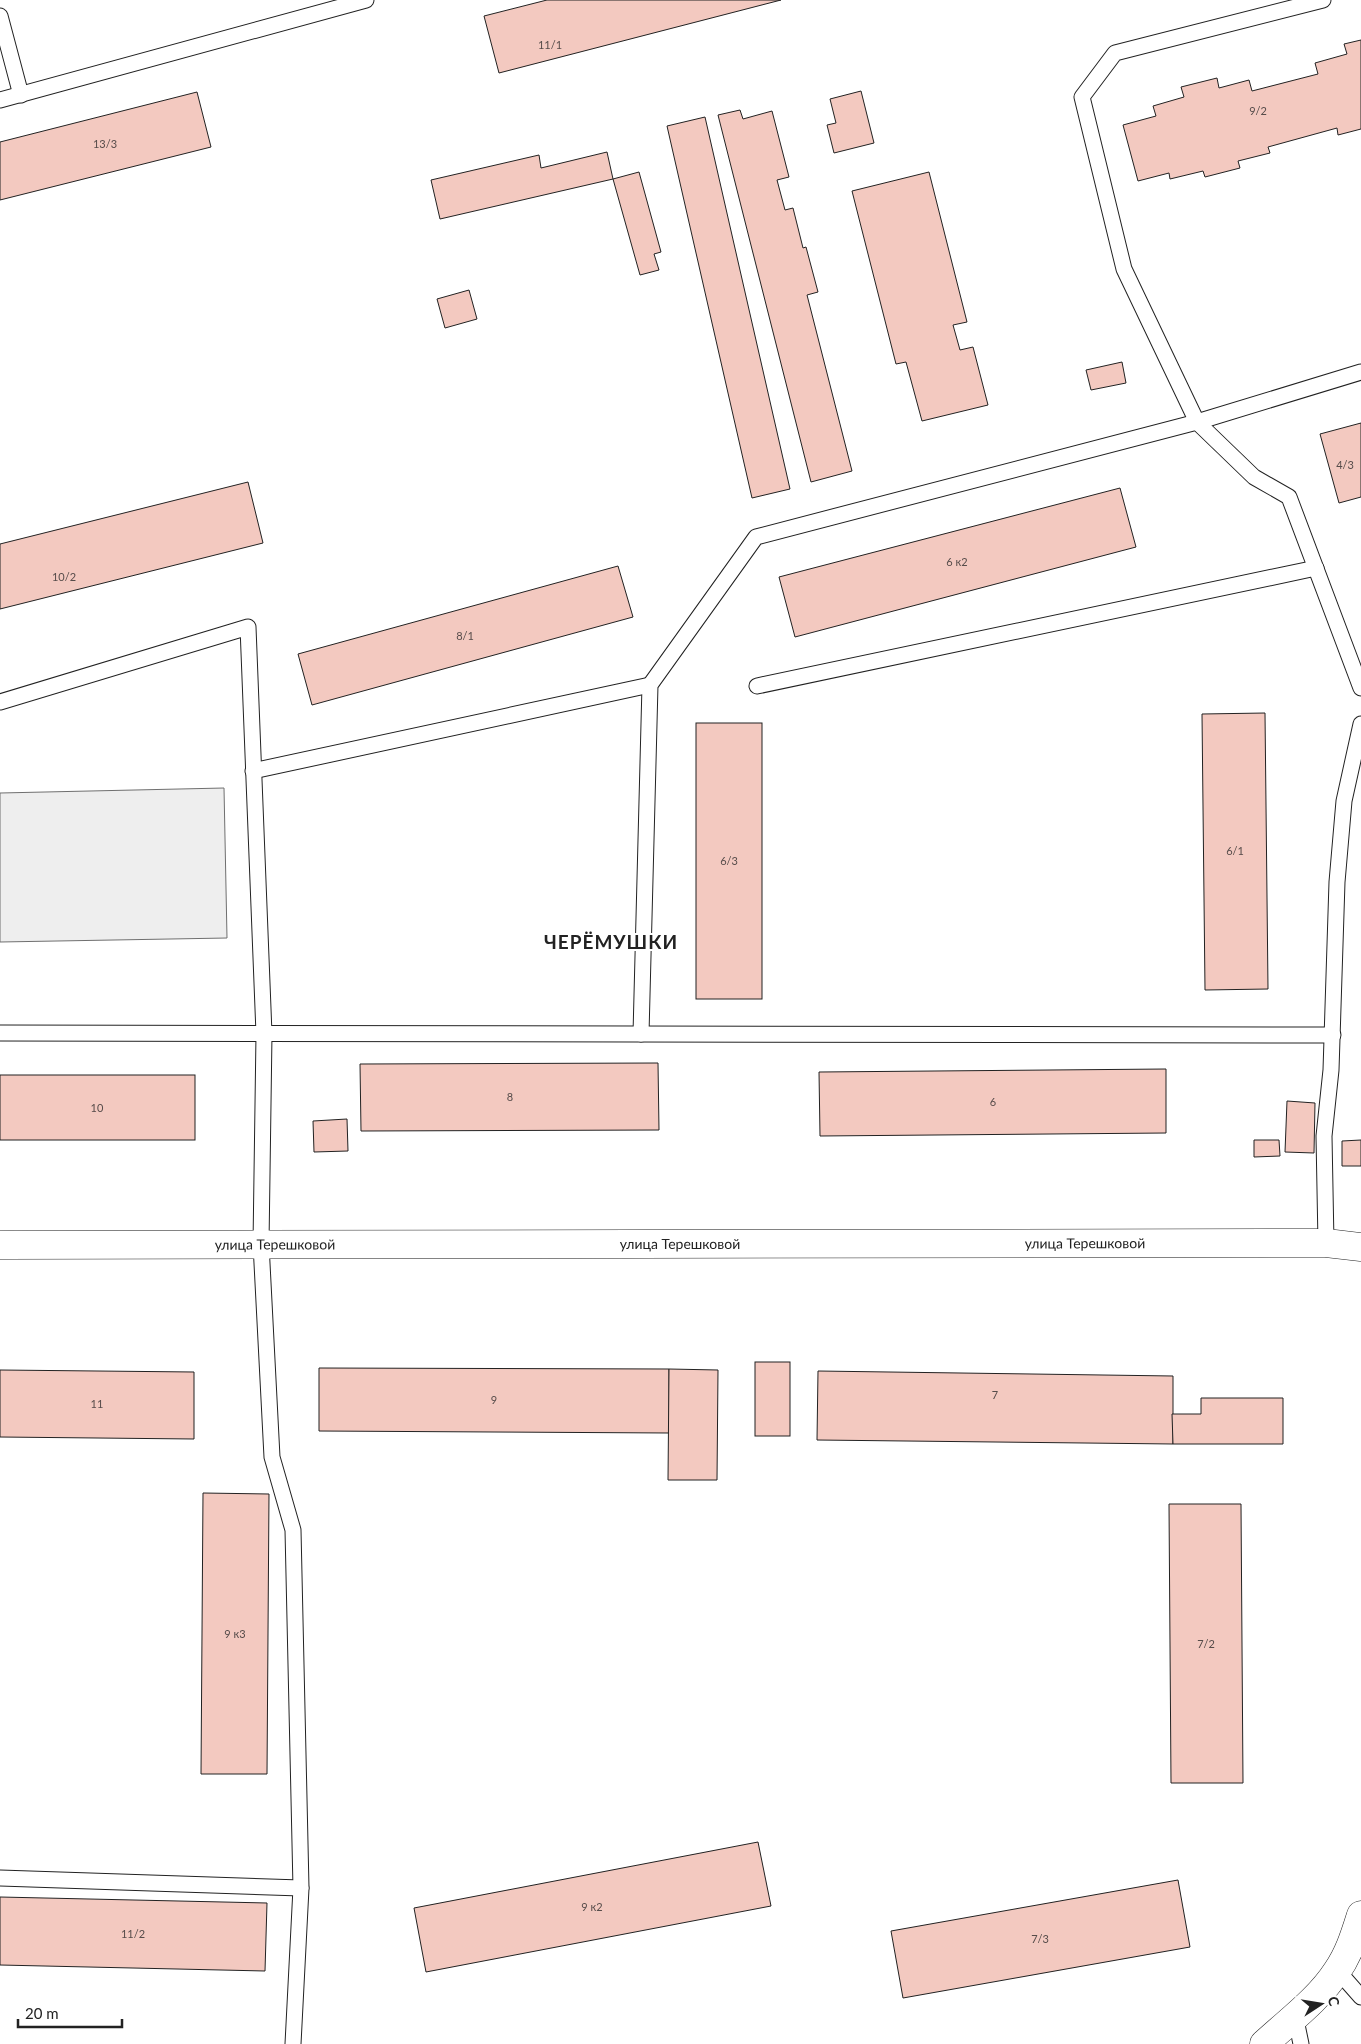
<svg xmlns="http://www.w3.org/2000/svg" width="1361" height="2044" font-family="Lato,sans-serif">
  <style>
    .green { fill: #eee; stroke: #6f6f6f }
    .building { fill: #f3c9c0; stroke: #222 }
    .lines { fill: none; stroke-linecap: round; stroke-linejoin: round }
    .service-casing { stroke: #222; stroke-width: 17 }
    .minor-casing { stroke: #222; stroke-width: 29 }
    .secondary-casing { stroke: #222; stroke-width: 29 }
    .service { stroke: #fff; stroke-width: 15 }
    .minor { stroke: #fff; stroke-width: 28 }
    .secondary { stroke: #fff; stroke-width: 28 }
    .labels { text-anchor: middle; stroke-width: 4; stroke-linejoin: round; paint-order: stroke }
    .number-label { font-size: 11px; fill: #564c4a }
    .street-label { font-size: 14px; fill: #222; stroke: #fff }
    .district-label { font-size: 19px; font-weight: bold; letter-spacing: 1px; fill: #222; stroke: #fff }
  </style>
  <rect width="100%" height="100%" fill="#fff"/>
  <polygon class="green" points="224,788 227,938 0,942 0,793"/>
  <g class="building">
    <polygon points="547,0 781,0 499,73 484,16"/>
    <polygon points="1361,40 1361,129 1338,135 1337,128 1268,147 1270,153 1238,161 1240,168 1205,177 1203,171 1170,179 1169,173 1138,181 1123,125 1156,116 1153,106 1184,97 1181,87 1217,78 1219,88 1249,80 1252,91 1318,74 1315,63 1347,54 1344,44"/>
    <polygon points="861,91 874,143 834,153 827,125 836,123 830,99"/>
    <polygon points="197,92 211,147 0,200 0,142"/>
    <polygon points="740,110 743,119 772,111 789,177 777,180 785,210 793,208 803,248 806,247 818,292 807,295 852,471 811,482 718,115"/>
    <polygon points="705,117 790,489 752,498 667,126"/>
    <polygon points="607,152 613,179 440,219 431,180 539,155 541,168"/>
    <polygon points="639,172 661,252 654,254 659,270 640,275 613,179"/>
    <polygon points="929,172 967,322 953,325 960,350 973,347 988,405 922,421 906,362 896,364 852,191"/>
    <polygon points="469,290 477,319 445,328 437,299"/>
    <polygon points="1122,362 1126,383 1091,390 1086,370"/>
    <polygon points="1361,423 1361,497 1339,503 1320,434"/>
    <polygon points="248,482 263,543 0,609 0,544"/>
    <polygon points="1120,488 1136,547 795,637 779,577"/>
    <polygon points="618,566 633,617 312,705 298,654"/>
    <polygon points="1265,713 1268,989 1205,990 1202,714"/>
    <rect x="696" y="723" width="66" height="276"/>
    <polygon points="658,1063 659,1130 361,1131 360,1064"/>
    <polygon points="1166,1069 1166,1133 820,1136 819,1072"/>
    <rect x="0" y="1075" width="195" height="65"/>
    <polygon points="1287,1101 1315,1103 1314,1153 1285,1152"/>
    <polygon points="347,1119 348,1151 314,1152 313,1121"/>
    <polygon points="1254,1140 1279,1140 1280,1156 1254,1157"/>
    <polygon points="1361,1140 1361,1166 1342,1166 1342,1141"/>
    <rect x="755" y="1362" width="35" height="74"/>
    <polygon points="319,1368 669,1369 669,1433 319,1431"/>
    <polygon points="669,1369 718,1370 717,1480 668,1480"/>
    <polygon points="0,1370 194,1372 194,1439 0,1437"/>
    <polygon points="818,1371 1173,1376 1173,1444 817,1440"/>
    <polygon points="1201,1398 1283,1398 1283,1444 1173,1444 1172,1414 1201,1414"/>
    <polygon points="203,1493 269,1494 267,1774 201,1774"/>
    <polygon points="1169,1504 1241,1504 1243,1783 1171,1783"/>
    <polygon points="758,1842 771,1906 426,1972 414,1908"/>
    <polygon points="1178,1880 1190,1947 903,1998 891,1931"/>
    <polygon points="0,1897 267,1903 265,1971 0,1965"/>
  </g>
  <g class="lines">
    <defs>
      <g id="service">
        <polyline points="1323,0 1115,53 1082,97 1124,269 1197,422 1361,372"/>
        <polyline points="0,16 21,95"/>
        <polyline points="0,100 366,0"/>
        <polyline points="757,686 1316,568"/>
        <polyline points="0,702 248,627 264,1034 261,1244 272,1457 293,1530 301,1888 293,2044"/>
        <polyline points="253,771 650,685"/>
        <polyline points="0,1033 1333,1035"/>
        <polyline points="641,1034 650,685 756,537 1197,422 1254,477 1289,497 1361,688"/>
        <polyline points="1326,1243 1324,1136 1331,1070 1337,882 1344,801 1361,724"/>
        <polyline points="0,1878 301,1888"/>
        <polyline points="1338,1971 1361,1997"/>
        <polyline points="1295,2015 1301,2044"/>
      </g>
      <path id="minor" d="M 1264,2044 C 1289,2021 1319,1999 1337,1971 C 1349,1954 1355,1934 1361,1915"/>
      <g id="secondary">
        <path id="s1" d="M 0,1245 L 1326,1243 L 1361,1247"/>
      </g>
    </defs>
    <use href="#service" class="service-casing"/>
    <use href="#minor" class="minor-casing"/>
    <use href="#secondary" class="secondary-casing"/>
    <use href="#service" class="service"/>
    <use href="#minor" class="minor"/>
    <use href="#secondary" class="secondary"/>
  </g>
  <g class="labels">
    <g class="number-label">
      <text x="550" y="49">11/1</text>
      <text x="1258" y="115">9/2</text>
      <text x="105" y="148">13/3</text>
      <text x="1345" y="469">4/3</text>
      <text x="957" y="566">6 к2</text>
      <text x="64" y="581">10/2</text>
      <text x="465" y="640">8/1</text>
      <text x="1235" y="855">6/1</text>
      <text x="729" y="865">6/3</text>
      <text x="510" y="1101">8</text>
      <text x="993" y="1106">6</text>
      <text x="97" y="1112">10</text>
      <text x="995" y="1399">7</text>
      <text x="494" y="1404">9</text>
      <text x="97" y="1408">11</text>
      <text x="235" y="1638">9 к3</text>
      <text x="1206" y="1648">7/2</text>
      <text x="592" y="1911">9 к2</text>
      <text x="133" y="1938">11/2</text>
      <text x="1040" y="1943">7/3</text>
    </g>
    <g class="street-label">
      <text dy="5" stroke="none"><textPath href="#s1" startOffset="1085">улица Терешковой</textPath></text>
      <text dy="5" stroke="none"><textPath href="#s1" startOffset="275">улица Терешковой</textPath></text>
      <text dy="5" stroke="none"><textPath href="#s1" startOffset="680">улица Терешковой</textPath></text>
    </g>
    <g class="district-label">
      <text x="611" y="949">ЧЕРЁМУШКИ</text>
    </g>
  </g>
  <g transform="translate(1321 2004) rotate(78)" stroke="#ffffff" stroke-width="4" paint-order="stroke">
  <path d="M0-4L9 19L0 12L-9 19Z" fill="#222222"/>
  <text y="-8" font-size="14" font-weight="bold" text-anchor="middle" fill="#222222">С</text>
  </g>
  <path d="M18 2019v8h104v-8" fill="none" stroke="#222222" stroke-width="2.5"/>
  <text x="25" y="2019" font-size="15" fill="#222222" stroke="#ffffff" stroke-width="4" paint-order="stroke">20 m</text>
</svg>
